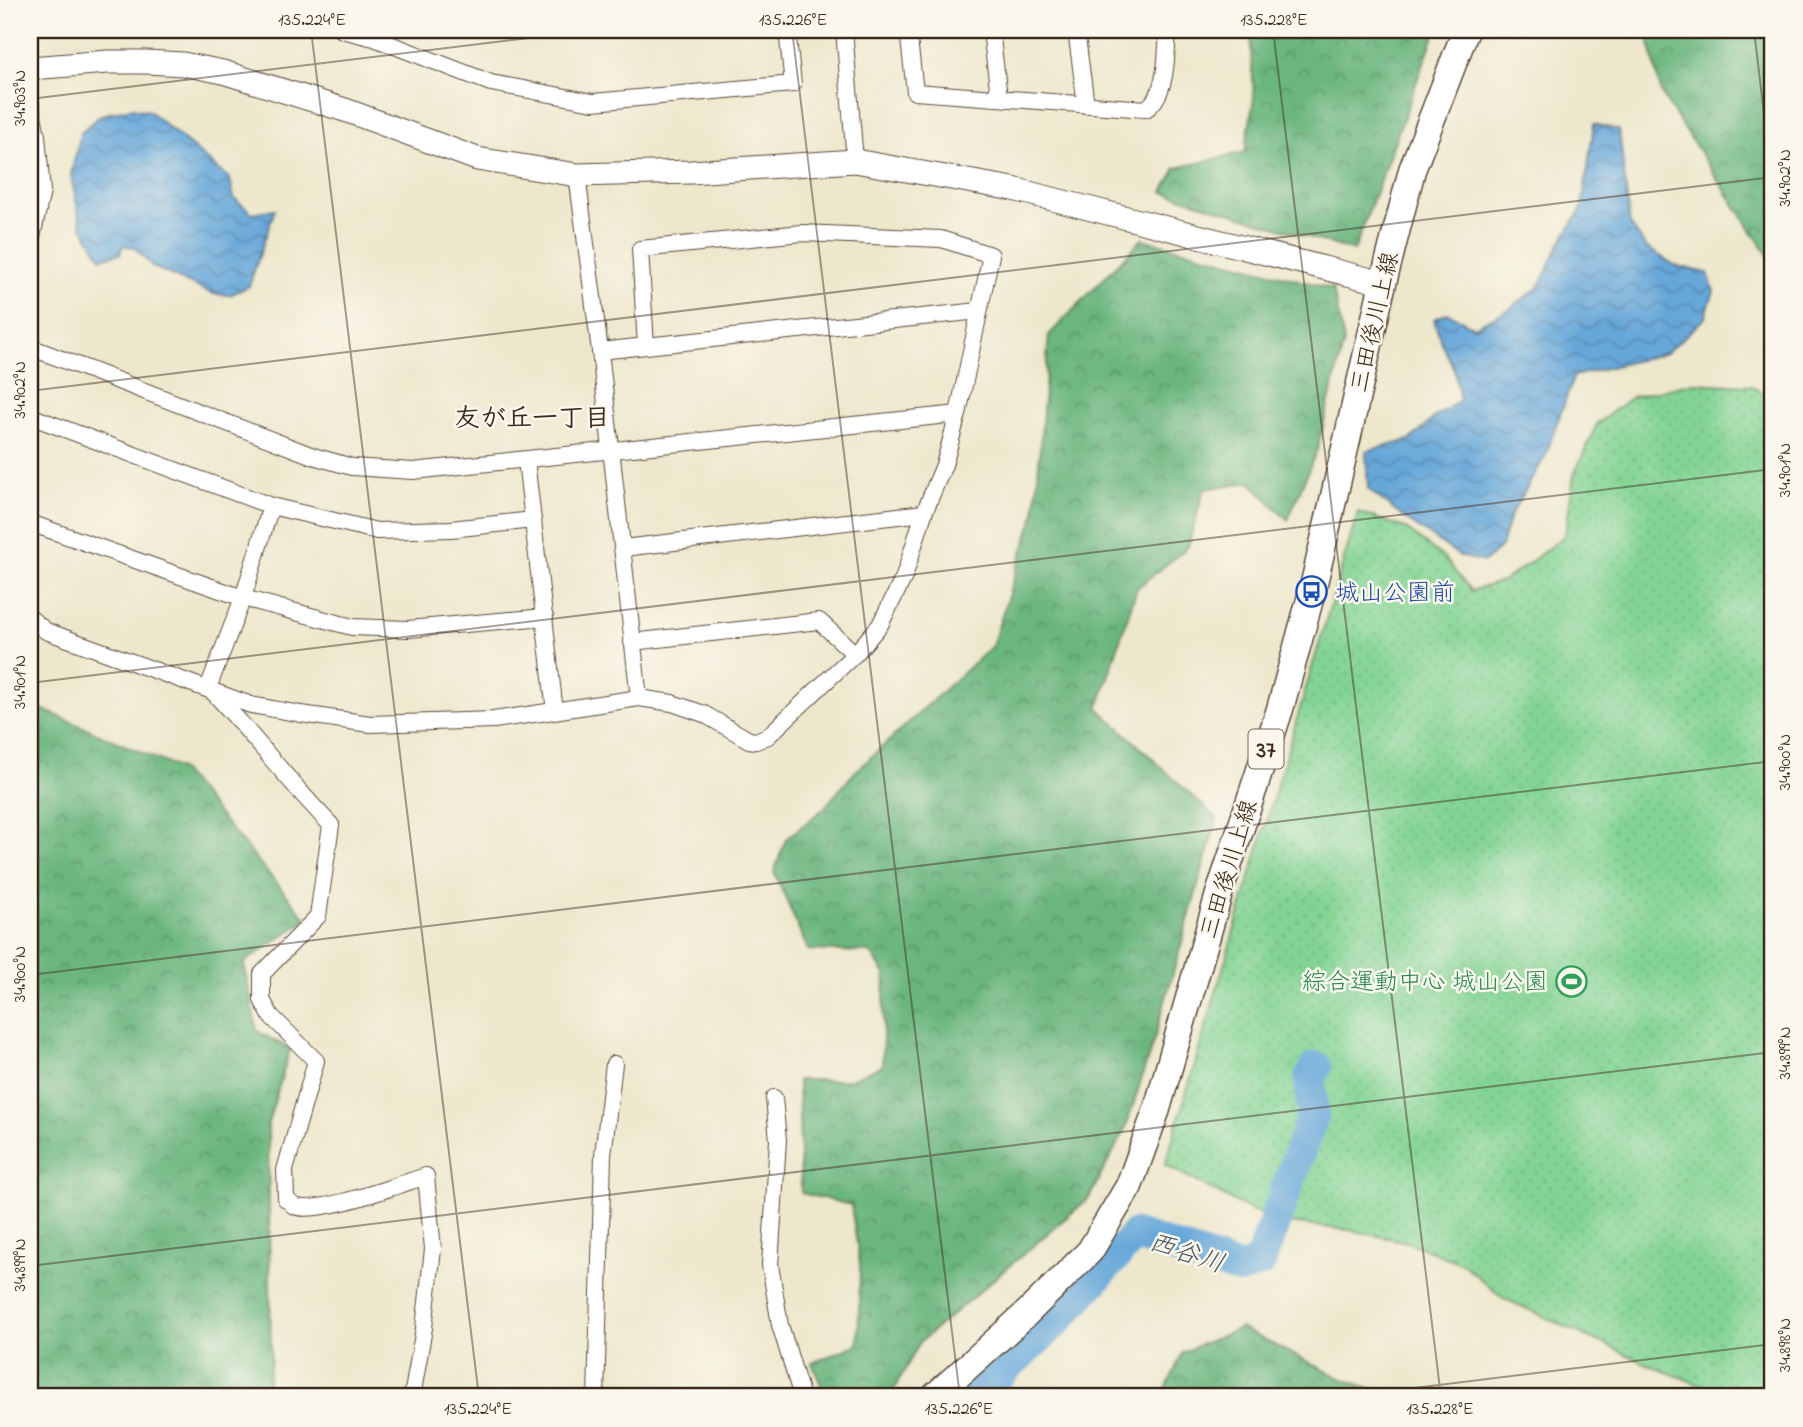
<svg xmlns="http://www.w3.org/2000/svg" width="1803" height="1427" font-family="'Indie Flower','Klee One',sans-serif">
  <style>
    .forest { fill: url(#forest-crowns); stroke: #52704e; stroke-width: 2 }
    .park { fill: url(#park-dots); stroke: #5f7f59; stroke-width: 2 }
    .water { fill: url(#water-waves); stroke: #50687c; stroke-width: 2 }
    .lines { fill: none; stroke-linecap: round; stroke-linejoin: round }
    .river { stroke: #66a7d9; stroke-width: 32 }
    .street-casing { stroke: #564638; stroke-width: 18 }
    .secondary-casing { stroke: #564638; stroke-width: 25 }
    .primary-casing { stroke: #564638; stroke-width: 29 }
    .street { stroke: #fff; stroke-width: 16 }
    .secondary { stroke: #fff; stroke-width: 23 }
    .primary { stroke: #fff; stroke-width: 26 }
    .ticks { fill: none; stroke: #3b2a1e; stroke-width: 2; stroke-opacity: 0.45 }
    .labels { text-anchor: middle; stroke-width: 5; stroke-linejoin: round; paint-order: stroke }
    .shield { fill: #fbf7ec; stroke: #75685c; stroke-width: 2 }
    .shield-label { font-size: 23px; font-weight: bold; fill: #3b2a1e }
    .street-label { font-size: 24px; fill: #3b2a1e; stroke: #fbf7ec }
    .transit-label { font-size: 24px; fill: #164399; stroke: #fbf7ec; text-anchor: start }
    .leisure-label { font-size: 24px; fill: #27864d; stroke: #fbf7ec; text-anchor: end }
    .neighbourhood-label { font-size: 26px; font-weight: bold; fill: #3b2a1e; stroke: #fbf7ec }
    .water-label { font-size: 26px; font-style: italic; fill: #4a565f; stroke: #fbf7ec }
    .neatline { fill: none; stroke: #3b2a1e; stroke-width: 2.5 }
    .ticks-label { font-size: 18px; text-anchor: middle; fill: #3b2a1e }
  </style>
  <defs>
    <pattern id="forest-crowns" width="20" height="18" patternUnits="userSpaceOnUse" patternTransform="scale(1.75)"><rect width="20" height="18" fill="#6ab67e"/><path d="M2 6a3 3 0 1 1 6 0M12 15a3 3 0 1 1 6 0" fill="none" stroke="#589467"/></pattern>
    <pattern id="park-dots" width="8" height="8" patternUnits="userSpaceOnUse" patternTransform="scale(1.75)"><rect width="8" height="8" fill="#83d494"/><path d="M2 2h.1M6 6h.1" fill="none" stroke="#72b67f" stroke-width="1.8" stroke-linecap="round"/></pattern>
    <pattern id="water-waves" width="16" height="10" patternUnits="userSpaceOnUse" patternTransform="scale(1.75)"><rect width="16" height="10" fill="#66a7d9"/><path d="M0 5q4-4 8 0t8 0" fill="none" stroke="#5588af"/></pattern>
  </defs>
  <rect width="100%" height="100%" fill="#fbf7ec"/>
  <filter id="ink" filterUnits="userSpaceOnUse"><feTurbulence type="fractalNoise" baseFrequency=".0143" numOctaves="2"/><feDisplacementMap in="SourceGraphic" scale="14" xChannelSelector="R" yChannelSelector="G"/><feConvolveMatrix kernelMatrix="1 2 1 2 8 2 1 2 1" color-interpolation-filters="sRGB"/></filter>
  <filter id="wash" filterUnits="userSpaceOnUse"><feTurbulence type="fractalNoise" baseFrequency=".00686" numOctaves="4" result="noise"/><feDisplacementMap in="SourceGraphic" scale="28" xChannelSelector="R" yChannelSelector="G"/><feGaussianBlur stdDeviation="1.57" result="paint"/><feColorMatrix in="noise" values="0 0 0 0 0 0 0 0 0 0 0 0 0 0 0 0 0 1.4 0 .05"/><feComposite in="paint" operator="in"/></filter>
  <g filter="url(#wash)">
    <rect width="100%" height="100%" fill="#ede7cc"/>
    <g class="forest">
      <polygon points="1250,30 1436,30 1354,251 1163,192 1176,168 1245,152 1254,98"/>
      <polygon points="1646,30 1773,30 1773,263 1662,95"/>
      <polygon points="1142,239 1333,289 1344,342 1318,447 1288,520 1250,482 1204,489 1188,547 1137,588 1098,708 1217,819 1156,1033 1126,1127 1089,1198 920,1342 890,1397 826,1397 812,1363 858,1344 860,1265 851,1205 801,1193 798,1080 848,1080 882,1066 885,974 870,952 808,950 774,872 786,839 823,809 855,772 992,646 1035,513 1049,335"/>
      <polygon points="30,704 180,769 307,919 244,963 257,1031 290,1049 268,1123 271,1359 266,1397 30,1397"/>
      <polygon points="1240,1328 1340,1378 1396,1397 1162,1397 1183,1352"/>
    </g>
    <polygon class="park" points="1692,383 1751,386 1773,399 1773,1397 1732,1397 1654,1367 1503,1298 1463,1264 1408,1242 1349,1230 1279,1222 1245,1207 1165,1165 1358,512 1405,528 1445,559 1471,591 1503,581 1532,561 1565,535 1574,475 1597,424 1632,397"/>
    <g class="water">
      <polygon points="131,108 149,111 230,179 234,198 252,213 275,209 249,286 230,295 213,294 153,267 135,248 123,245 120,254 101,258 81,225 71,175 81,132 101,115"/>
      <polygon points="1594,124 1619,130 1630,224 1646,247 1676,266 1708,273 1714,291 1705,318 1666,353 1574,376 1545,457 1510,516 1501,547 1484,562 1460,556 1404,518 1368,489 1366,451 1410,440 1434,418 1460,400 1454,369 1441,342 1434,319 1448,313 1474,327 1508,310 1539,287 1559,245 1582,208"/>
    </g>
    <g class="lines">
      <polyline class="river" points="975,1397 1058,1320 1135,1235 1240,1269 1260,1262 1313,1115 1310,1079 1316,1067"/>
    </g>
  </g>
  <g filter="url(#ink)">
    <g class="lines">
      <defs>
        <g id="street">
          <polyline points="342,30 374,38 491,83 593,102 793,84 787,30"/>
          <polyline points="844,30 855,161"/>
          <path d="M 908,30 L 915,92 L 1146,109 C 1168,94 1166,54 1168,30"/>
          <polyline points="991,30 999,97"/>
          <polyline points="1076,30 1086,105"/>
          <polyline points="30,100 37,136 42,191 30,246"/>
          <polyline points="577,175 600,351 639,698"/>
          <polyline points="646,346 979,311"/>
          <polyline points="30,347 313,456 352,467 413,471 958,414"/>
          <polyline points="30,416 271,506 377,531 451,529 533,520"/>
          <polyline points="526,460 555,712"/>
          <polyline points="30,523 243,598 352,627 408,629 545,617"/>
          <polyline points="623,548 924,513"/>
          <polyline points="30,618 46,631 251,705 301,714 370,724 494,720 639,698 672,703 704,714 749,740 756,741 768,736 855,654 880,625 904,577 924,513 944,465 958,414 991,255 941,239 802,233 640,249 646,346 600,351"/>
          <polyline points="632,642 819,621 855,654"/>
          <polyline points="208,688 243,598 271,506"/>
          <path d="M 213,692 C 253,735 289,782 331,825 L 318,916 L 262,974 L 262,1000 L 271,1016 L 316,1061 L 285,1170 L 286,1199 C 289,1201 291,1204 294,1206 C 317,1216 400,1184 426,1176 L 433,1249 L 424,1328 L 412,1397"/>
          <polyline points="774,1098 778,1140 770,1265 780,1325 802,1397"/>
          <polyline points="596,1397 603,1155 614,1064"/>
        </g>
        <polyline id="secondary" points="30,68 108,62 146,62 183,64 223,72 348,111 477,159 577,175 691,172 855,161 1013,189 1383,283"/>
        <polyline id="primary" points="934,1397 1026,1314 1090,1251 1129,1186 1157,1109 1219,894 1280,709 1312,592 1383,283 1412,170 1466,30"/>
      </defs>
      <use href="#street" class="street-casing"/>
      <use href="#secondary" class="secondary-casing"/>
      <use href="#primary" class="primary-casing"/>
      <use href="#street" class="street"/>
      <use href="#secondary" class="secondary"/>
      <use href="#primary" class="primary"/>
    </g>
  </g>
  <path class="ticks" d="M 311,30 L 479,1397M 792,30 L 960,1397M 1273,30 L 1441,1397M 1754,30 L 1773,189M 30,99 L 594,30M 30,391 L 1773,177M 30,683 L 1773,469M 30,975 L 1773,761M 30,1266 L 1773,1052M 1341,1397 L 1773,1344"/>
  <defs>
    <symbol id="bus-ring" viewBox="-11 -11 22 22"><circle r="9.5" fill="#fbf7ec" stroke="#1a4fb4" stroke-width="1.5"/><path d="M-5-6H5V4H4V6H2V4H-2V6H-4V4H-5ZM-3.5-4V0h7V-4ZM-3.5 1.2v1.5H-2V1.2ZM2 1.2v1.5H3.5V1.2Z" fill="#1a4fb4"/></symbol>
    <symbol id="stadium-ring" viewBox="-11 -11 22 22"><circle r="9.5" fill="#fbf7ec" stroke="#2e9e5b" stroke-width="1.5"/><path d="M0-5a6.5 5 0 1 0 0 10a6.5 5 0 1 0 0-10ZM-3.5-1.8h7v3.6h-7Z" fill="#2e9e5b"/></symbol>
  </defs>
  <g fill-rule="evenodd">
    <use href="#bus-ring" x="1294" y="574" width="35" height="35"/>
    <use href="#stadium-ring" x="1554" y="964" width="35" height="35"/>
  </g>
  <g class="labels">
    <rect class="shield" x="1248.5" y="729.5" width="35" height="39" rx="5"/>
    <g class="shield-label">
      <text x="1266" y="757">37</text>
    </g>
    <g class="street-label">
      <text transform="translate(1374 322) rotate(-77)" y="8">三田後川上線</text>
      <text transform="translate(1228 869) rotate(-73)" y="8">三田後川上線</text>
    </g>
    <g class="transit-label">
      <text x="1335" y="600">城山公園前</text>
    </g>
    <g class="leisure-label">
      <text x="1548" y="989">綜合運動中心 城山公園</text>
    </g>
    <g class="neighbourhood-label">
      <text x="532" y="426">友が丘一丁目</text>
    </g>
    <g class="water-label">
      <text transform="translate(1187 1252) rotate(18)" y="9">西谷川</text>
    </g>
  </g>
  <rect width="1803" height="1427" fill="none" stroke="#fbf7ec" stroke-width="77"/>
  <rect x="38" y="38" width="1726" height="1350" class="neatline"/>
  <g class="ticks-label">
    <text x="312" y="25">135.224°E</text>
    <text x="793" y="25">135.226°E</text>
    <text x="1274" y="25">135.228°E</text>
    <text transform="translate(19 98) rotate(-90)" y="6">34.903°N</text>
    <text transform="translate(1784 178) rotate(-90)" y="6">34.902°N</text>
    <text transform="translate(19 390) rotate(-90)" y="6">34.902°N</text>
    <text transform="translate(1784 470) rotate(-90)" y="6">34.901°N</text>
    <text transform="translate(19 682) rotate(-90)" y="6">34.901°N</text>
    <text transform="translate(1784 762) rotate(-90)" y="6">34.900°N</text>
    <text transform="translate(19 974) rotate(-90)" y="6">34.900°N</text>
    <text transform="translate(1784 1053) rotate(-90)" y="6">34.899°N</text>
    <text transform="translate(19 1265) rotate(-90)" y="6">34.899°N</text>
    <text transform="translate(1784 1345) rotate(-90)" y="6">34.898°N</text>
    <text x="478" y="1414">135.224°E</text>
    <text x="959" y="1414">135.226°E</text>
    <text x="1440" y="1414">135.228°E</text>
  </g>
</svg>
